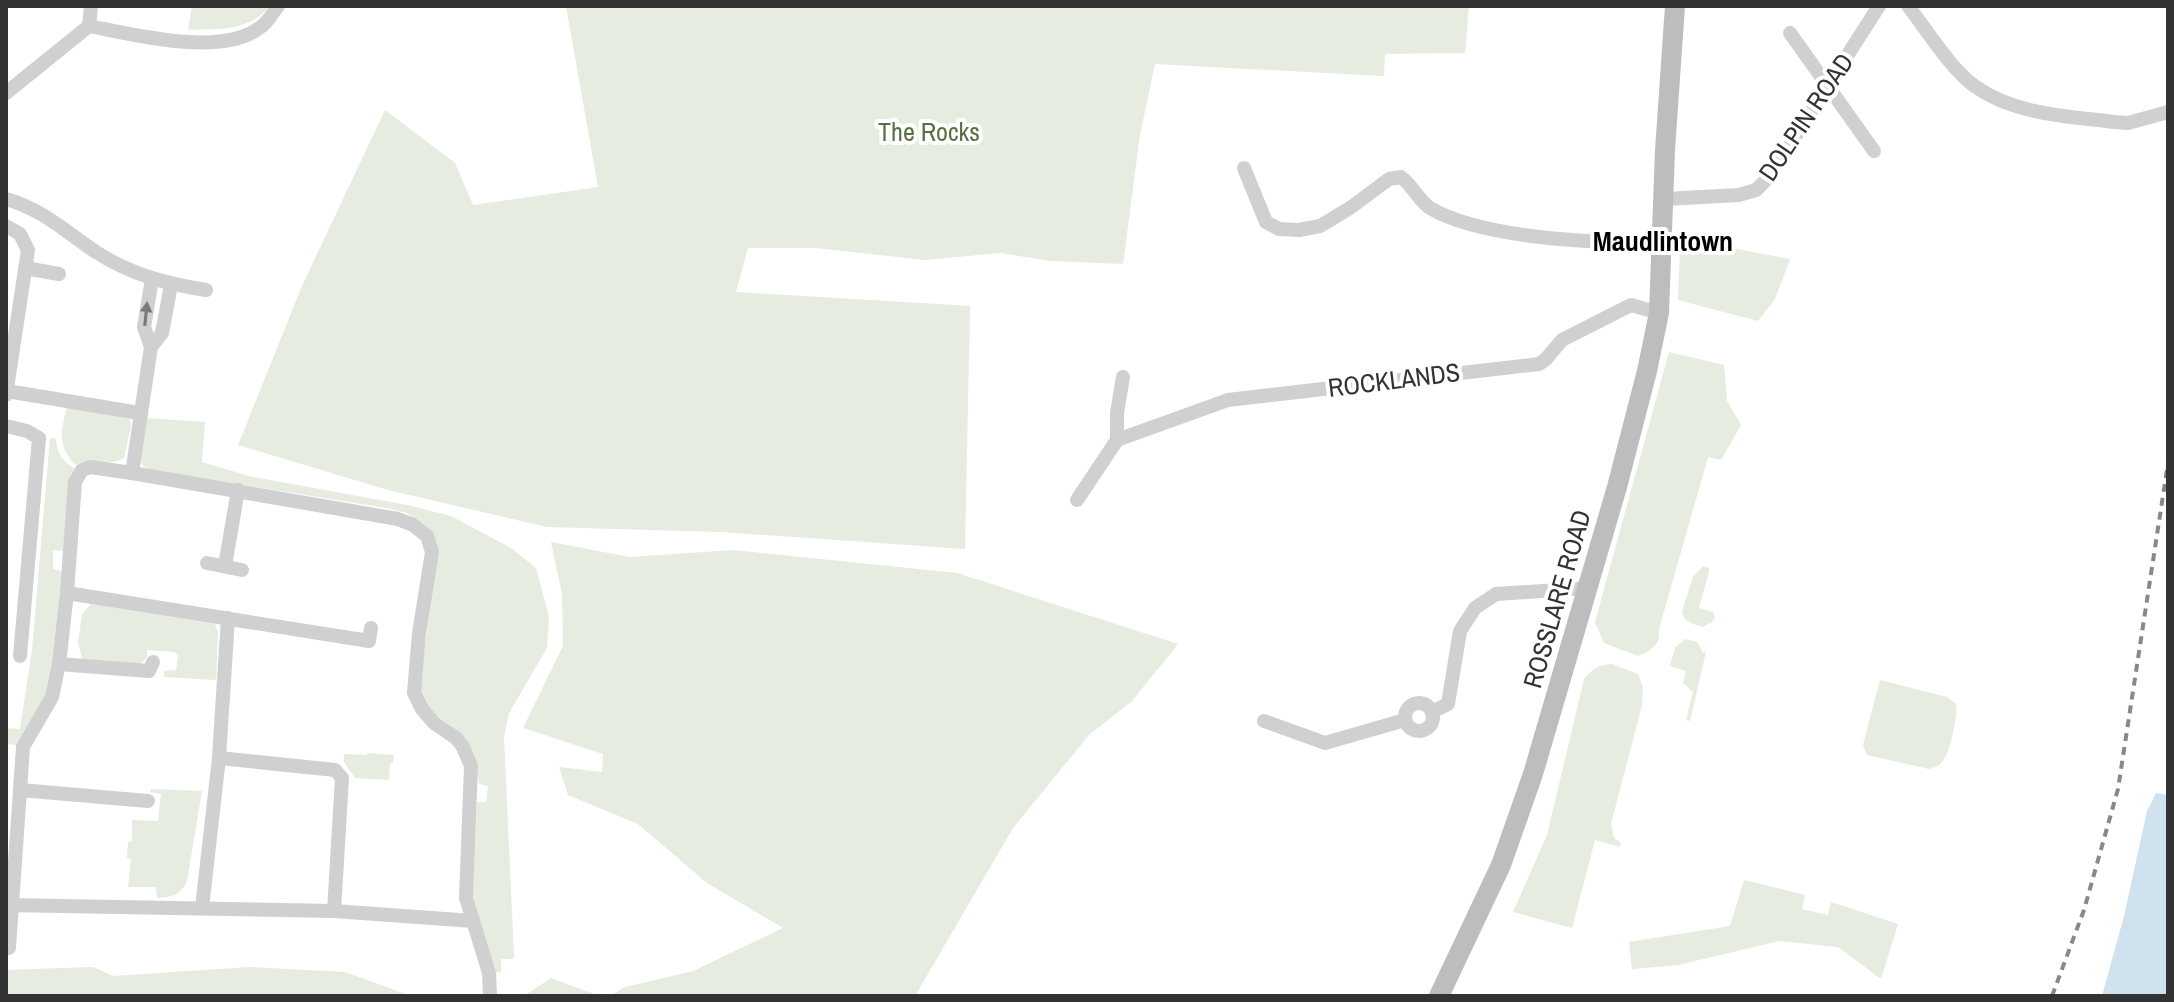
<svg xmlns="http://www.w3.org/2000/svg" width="2174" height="1002" font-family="'Archivo Narrow',sans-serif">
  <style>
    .green { fill: #e6ecdf }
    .water { fill: #cfe2ee }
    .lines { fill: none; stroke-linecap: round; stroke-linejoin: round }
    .street { stroke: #d0d0d0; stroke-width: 14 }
    .secondary { stroke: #bdbdbd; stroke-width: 20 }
    .rail { stroke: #888; stroke-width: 4; stroke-dasharray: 8 6; stroke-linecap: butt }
    .oneway { fill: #7a7a7a }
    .labels { text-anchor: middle; stroke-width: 8; stroke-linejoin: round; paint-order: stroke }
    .street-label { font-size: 26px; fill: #333; stroke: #fff }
    .park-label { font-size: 26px; fill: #56703f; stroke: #fff }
    .neighbourhood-label { font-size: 28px; font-weight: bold; fill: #000; stroke: #fff }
  </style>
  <rect width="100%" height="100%" fill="#fff"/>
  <g class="green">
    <path d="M 192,6 L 269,6 C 251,32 216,29 188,30 Z"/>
    <polygon points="566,6 1469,6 1465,53 1385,54 1384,76 1155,64 1140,135 1123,264 1051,261 1000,253 925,260 815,248 748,248 736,292 970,306 965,549 721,532 547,527 388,490 238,445 302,286 385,110 455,163 473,205 598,187"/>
    <polygon points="1687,244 1721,246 1790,259 1775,299 1758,321 1678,300 1680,248 1686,248"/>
    <path d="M 1669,352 L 1724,365 L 1727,401 L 1741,425 L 1721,460 L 1708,457 L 1659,629 C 1661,645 1651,651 1638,656 L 1604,643 L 1595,622 Z"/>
    <path d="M 67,405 L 130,419 L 131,426 L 124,458 C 110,467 91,458 75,465 C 56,443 62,431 67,405 Z"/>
    <path d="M 146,418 L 205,422 L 202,462 L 249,476 L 407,505 L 451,516 L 511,548 L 536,568 L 549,617 L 547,648 L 509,713 L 504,737 L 514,956 L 513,959 L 501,959 L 501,972 L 493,973 L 473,895 L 477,802 L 486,802 L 488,786 L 479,784 C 477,765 473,745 457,731 C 438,713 428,718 420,688 L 432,586 L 420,523 L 407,513 L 386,508 L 150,470 L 143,466 L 138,457 Z"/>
    <path d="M 50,438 L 56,439 C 57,453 62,461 74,468 L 70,479 L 64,551 L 53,550 L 53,569 L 63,572 C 59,612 60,658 45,696 C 38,714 24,727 17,745 L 6,744 L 6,728 L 20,729 L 32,650 Z"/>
    <polygon points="551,542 630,557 733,550 957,573 1178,644 1132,701 1089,735 1013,828 915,996 610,996 625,987 693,971 783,928 707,883 638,824 568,795 559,767 602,772 603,754 523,728 563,646 562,594"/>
    <path d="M 1703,566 L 1709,568 L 1709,572 L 1699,608 L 1713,612 L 1715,617 L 1713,621 L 1703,627 C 1693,624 1683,622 1682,611 L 1693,577 Z"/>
    <polygon points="91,604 215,624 218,632 216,680 164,677 164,671 176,670 178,656 175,652 147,650 147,657 140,665 83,661 78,643 82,614"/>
    <polygon points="1685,639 1697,642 1703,653 1706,652 1690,721 1686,720 1693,692 1683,683 1686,671 1670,666 1675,648"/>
    <path d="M 1612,664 L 1638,674 L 1643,687 L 1642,705 L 1611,824 L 1614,838 L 1621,843 L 1620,847 L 1595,840 L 1572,928 L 1513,912 L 1547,835 L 1584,679 C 1592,669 1599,665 1612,664 Z"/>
    <path d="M 1880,680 L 1947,697 L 1956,704 C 1958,716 1950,755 1941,763 C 1937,768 1934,767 1929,769 L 1867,755 L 1863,745 Z"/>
    <polygon points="367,753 394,755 393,763 390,763 389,780 355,778 344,762 344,754 367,755"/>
    <path d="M 151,789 L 202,791 L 187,881 C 181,895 172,897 157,898 L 156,887 L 128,887 L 131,859 L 127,858 L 128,842 L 132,841 L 132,820 L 158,821 L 161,794 L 150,792 Z"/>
    <polygon points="1744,880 1805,895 1802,909 1828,915 1831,902 1898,924 1881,979 1838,947 1779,941 1678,965 1632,969 1629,942 1730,926"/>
    <polygon points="93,967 113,976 250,967 345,972 411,996 6,996 6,970"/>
    <polygon points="551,978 600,996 524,996"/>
  </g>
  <polygon class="water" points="2156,793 2168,795 2168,996 2102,996 2124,916 2147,811"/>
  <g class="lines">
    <g class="street">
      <path d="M 1908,6 C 1927,30 1951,70 1976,87 C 2016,115 2068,116 2114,122 L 2128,123 L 2168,112"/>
      <polyline points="89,26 91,6"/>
      <polyline points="1790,33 1874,151"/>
      <path d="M 6,93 L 89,26 C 135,35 224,58 262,26 C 269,21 273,12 278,6"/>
      <path d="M 1244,168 L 1266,222 L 1279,229 L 1299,230 L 1320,226 L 1350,208 L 1389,179 L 1401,177 C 1413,186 1419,201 1430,208 C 1484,240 1600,242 1663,245"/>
      <path d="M 6,199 C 42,209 66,232 96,252 C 130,274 166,284 206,290"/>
      <polyline points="1665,199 1739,195 1756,190 1770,176 1879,6"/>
      <polyline points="6,226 20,234 28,250 6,395"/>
      <polyline points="25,268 59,274"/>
      <polyline points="152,279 144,327 151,347 132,473 398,519 413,525 427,536 432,552 419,633 414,693 422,709 434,723 456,738 463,747 471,766 466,898 489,973 490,996"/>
      <polyline points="151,347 162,333 171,285"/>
      <polyline points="1123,377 1117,413 1117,440 1228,400 1539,364 1546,359 1562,340 1631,305 1659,313"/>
      <polyline points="7,391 139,413"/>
      <polyline points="6,426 27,431 39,438 20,656"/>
      <polyline points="1077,500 1117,440"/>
      <polyline points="207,563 242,570"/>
      <polyline points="225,566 238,490"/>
      <polyline points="67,593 369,641 371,628"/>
      <polyline points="228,618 219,758 335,770 342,778 334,911"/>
      <polyline points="59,664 149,671 153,662"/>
      <circle cx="1419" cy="717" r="14"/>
      <polyline points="1432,712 1448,704 1460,631 1475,608 1496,594 1587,588"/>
      <polyline points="1264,721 1325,743 1405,720"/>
      <polyline points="20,790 148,801"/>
      <polyline points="6,905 334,911 473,921"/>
      <polyline points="202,908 219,758"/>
      <polyline points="9,948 23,747 52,697 59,664 67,593 75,482 82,470 90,467 132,473"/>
    </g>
    <polyline class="secondary" points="1439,996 1501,865 1533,774 1617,487 1647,371 1659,313 1665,150 1675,6"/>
    <polyline class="rail" points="2052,996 2084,910 2118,789 2168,463"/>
  </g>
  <defs><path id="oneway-solid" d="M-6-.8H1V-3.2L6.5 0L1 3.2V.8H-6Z" transform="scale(2)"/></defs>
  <use class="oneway" href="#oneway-solid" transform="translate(146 314) rotate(-84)"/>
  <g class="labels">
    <g class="street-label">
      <text transform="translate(1806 117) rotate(-56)" y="9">DOLPIN ROAD</text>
      <text transform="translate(1394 380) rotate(-7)" y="9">ROCKLANDS</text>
      <text transform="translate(1557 599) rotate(-74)" y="9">ROSSLARE ROAD</text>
    </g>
    <g class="park-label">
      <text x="929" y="141">The Rocks</text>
    </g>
    <g class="neighbourhood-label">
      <text x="1663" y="251">Maudlintown</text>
    </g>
  </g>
  <rect width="2174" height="1002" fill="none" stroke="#333333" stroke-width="16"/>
</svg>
